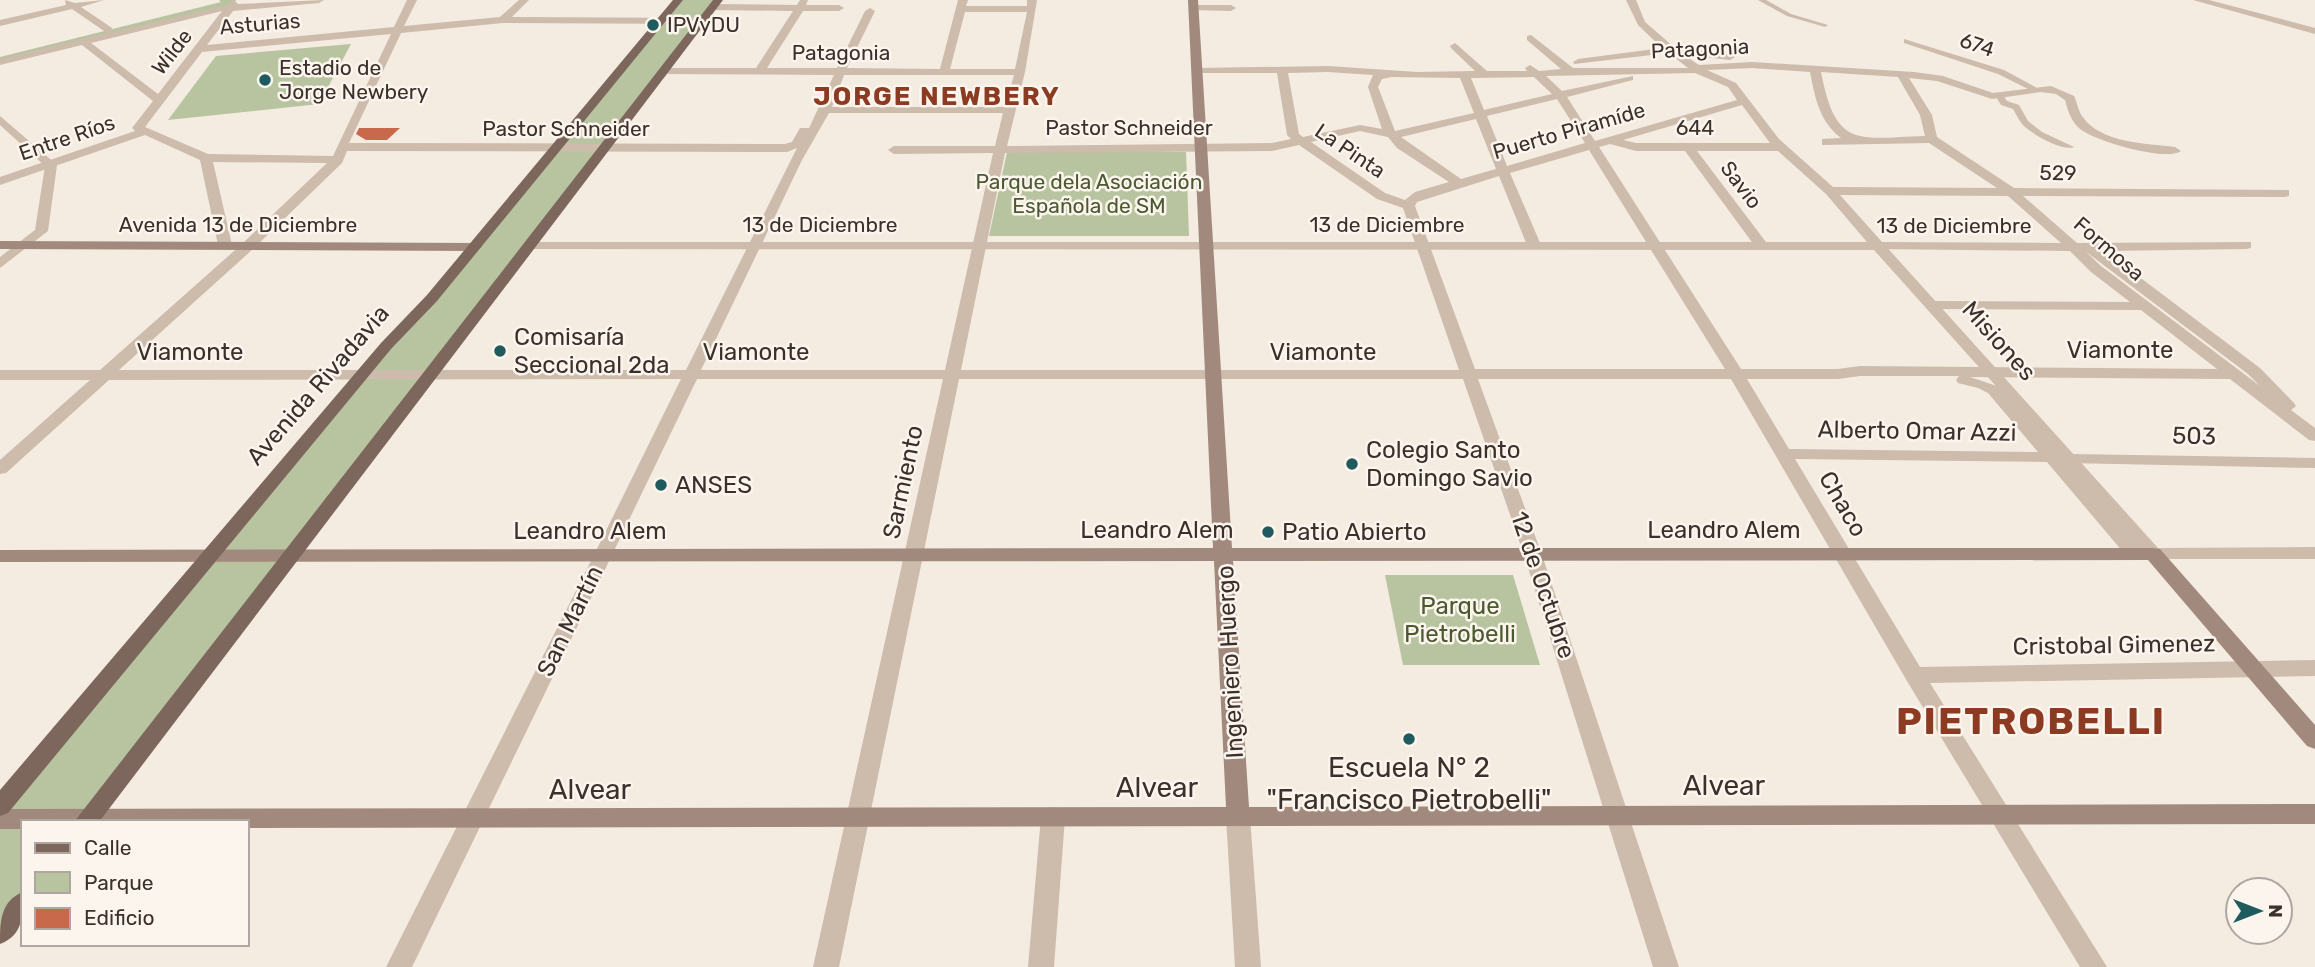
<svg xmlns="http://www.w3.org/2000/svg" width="2315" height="967" font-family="Rubik,sans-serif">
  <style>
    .green { fill: #b8c4a0 }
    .building { fill: #c8694b }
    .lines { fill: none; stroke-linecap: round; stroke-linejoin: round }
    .pedestrian { fill: #cdbbac; fill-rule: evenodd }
    .minor { fill: #cdbbac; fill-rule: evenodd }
    .tertiary { fill: #cdbbac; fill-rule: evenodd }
    .secondary { fill: #a18a7d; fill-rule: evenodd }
    .primary { fill: #7d675c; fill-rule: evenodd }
    .poi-dot { fill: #1f5a5e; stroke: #fbf5ee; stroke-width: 2.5 }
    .labels { text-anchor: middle; stroke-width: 5; stroke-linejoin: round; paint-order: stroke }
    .far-street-label { font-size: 21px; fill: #3b302b; stroke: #fbf5ee }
    .far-poi-label { font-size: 21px; fill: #3b302b; stroke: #fbf5ee; text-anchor: start }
    .far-park-label { font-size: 21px; fill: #4a5a2e; stroke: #fbf5ee }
    .poi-label { font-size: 24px; fill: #3b302b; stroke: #fbf5ee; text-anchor: start }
    .street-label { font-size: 24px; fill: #3b302b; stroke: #fbf5ee }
    .park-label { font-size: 24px; fill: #4a5a2e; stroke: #fbf5ee }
    .far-district-label { font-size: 26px; font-weight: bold; letter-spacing: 2px; fill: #8c3b22; stroke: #fbf5ee }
    .near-poi-label { font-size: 28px; fill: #3b302b; stroke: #fbf5ee }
    .near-street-label { font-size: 28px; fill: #3b302b; stroke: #fbf5ee }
    .near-district-label { font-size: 38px; font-weight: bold; letter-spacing: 2px; fill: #8c3b22; stroke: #fbf5ee }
  </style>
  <rect width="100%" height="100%" fill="#f4ebe1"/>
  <g class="green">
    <polygon points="219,0 236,0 230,8 0,62 0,57 221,2"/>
    <polygon points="678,0 718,0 85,822 23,822 23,903 0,933 0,806"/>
    <polygon points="351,44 319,104 168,120 216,56"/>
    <polygon points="1007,152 1186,152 1189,236 989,236"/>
    <polygon points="1385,575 1513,575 1540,665 1403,665"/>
  </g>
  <polygon class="building" points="359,128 400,128 387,140 366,140 356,134"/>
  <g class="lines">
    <g class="pedestrian">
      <polygon points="1758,0 1766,0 1791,14 1828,25 1825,27 1787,16"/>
      <polygon points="1904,39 2004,70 2037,88 2030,90 1998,74 1904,43"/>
      <path d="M 1997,95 L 2003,95 L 2007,101 L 2019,105 L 2028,121 L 2042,132 L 2074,147 C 2063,152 2031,134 2022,124 C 2019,120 2016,114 2013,109 L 2001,105 L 1996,97 Z"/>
    </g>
    <g class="minor">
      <path d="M 65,0 L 75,3 L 104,0 L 81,7 L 112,28 L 112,32 L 227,5 L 234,0 L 238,4 L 324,0 L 319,3 L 233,11 L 207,45 L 394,27 L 407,0 L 417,0 L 404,26 L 500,17 L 519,0 L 529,0 L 512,17 L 702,18 L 707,21 L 702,24 L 503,23 L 401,33 L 349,143 L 785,144 L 792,142 L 800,128 L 809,128 L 834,75 L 662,74 L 657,71 L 662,68 L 756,68 L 793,11 L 712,10 L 707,7 L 712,4 L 797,5 L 800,0 L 808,0 L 806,5 L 839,5 L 844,8 L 839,11 L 803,11 L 767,68 L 837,68 L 865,11 L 870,8 L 875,11 L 847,68 L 940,69 L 958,0 L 968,0 L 966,6 L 1027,6 L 1027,0 L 1037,0 L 1025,72 L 1007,146 L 1272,143 L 1291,139 L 1287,135 L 1277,73 L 1193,73 L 1193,69 L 1197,68 L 1328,66 L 1417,72 L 1475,71 L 1451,48 L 1450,46 L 1455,43 L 1487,71 L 1527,71 L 1525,68 L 1530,65 L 1539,71 L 1561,69 L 1527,40 L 1527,36 L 1531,35 L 1573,68 L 1688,68 L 1669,53 L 1574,64 L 1573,62 L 1578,59 L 1662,48 L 1638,25 L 1626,0 L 1636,0 L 1645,22 L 1674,47 L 1730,54 L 1735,57 L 1730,60 L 1684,55 L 1699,65 L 1752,62 L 1914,72 L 1943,76 L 1993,93 L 2051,86 L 2074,96 C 2077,102 2078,110 2082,116 C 2101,144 2146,143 2175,147 L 2181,151 C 2166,162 2095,141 2080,129 C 2071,121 2068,111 2065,100 L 2056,94 L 2041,92 L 1992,99 L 1937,81 L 1909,78 L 1932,115 L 1937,137 L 2014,188 L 2289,190 L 2289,196 L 2285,197 L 2023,196 L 2077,243 L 2251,242 L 2251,248 L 2246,249 L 2105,251 L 2260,368 L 2294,403 L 2296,406 L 2291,410 L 2315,428 L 2315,441 L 2309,440 L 2230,379 L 1970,377 L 2000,387 L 2063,459 L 2071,454 L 2315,458 L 2315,468 L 2067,463 L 2143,549 L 2145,554 L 2143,559 L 2129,559 L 2047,462 L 1795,459 L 1920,667 L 2315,660 L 2315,676 L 1930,683 L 2107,967 L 2080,967 L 1907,681 L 1731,379 L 1478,379 L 1542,555 L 1679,967 L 1653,967 L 1524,555 L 1463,379 L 959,379 L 839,967 L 813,967 L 943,379 L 697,379 L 612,555 L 610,560 L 596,560 L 594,555 L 681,379 L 109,380 L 6,473 L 0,474 L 0,460 L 90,380 L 0,380 L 0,370 L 100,370 L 243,243 L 327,163 L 213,162 L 232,245 L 225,249 L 218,245 L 200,160 L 145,135 L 0,185 L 0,177 L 135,131 L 132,128 L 153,101 L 82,45 L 0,65 L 0,59 L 107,33 L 72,9 L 0,26 L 0,20 L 66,5 ZM 222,11 L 158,94 L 91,43 L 218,12 ZM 965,12 L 1027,12 L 1015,69 L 950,69 ZM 391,34 L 333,156 L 208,154 L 145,127 L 202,52 ZM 1752,68 L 1810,72 C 1815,97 1819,121 1841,138 L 1822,139 L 1822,145 L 1929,143 L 1997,188 L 1833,187 L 1779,139 L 1736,83 L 1707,70 ZM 1328,72 L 1373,75 L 1368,87 L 1382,129 L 1360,125 L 1303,137 L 1299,134 L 1288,73 ZM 1821,72 L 1898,77 L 1920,115 L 1925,136 C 1858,138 1836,150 1821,72 ZM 1695,73 L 1728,87 L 1737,100 L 1595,141 L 1567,97 L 1633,80 L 1633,76 L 1562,91 L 1546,76 ZM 844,75 L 1014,75 L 1005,107 L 832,107 ZM 1392,77 L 1460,78 L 1474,113 L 1395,131 L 1378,87 L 1382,79 ZM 1534,77 L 1552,94 L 1484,110 L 1471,78 ZM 1557,99 L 1585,143 L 1507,166 L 1487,116 ZM 1742,105 L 1770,143 L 1636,143 L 1623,140 ZM 829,113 L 1003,113 L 995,146 L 894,146 L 888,150 L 894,154 L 993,153 L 945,370 L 701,370 L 802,160 ZM 1476,119 L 1496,169 L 1461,179 L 1401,137 ZM 1360,131 L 1388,137 L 1397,148 L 1449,182 L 1415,192 L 1405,200 L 1385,193 L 1311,142 ZM 1610,144 L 1636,151 L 1685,151 L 1757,249 L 1762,250 L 1769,246 L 1697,151 L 1778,151 L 1826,194 L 1873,249 L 2070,251 L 2091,272 L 2130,302 L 1931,301 L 1924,305 L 1931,309 L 2141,310 L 2217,369 L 1860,366 L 1838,369 L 1741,369 L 1599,147 ZM 1299,145 L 1377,199 L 1403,208 L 1459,370 L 961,370 L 1005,153 L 1272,151 ZM 797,148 L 686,370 L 119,370 L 253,249 L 342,163 L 347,151 L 787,152 ZM 1589,150 L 1725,369 L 1475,369 L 1415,206 L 1417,202 L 1499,176 L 1527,245 L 1534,249 L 1539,248 L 1541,245 L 1510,173 ZM 1840,195 L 2008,196 L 2061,243 L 1882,242 ZM 2085,251 L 2248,374 L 2260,386 L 2101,266 ZM 1860,376 L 1959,376 L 1956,380 L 1958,383 L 1978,388 L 1988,393 L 2038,452 L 1789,449 L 1747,379 L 1838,379 Z"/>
      <polygon points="2193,0 2209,0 2315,28 2315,34"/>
      <polygon points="1194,5 1231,5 1236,8 1231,11 1191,10 1189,8"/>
      <polygon points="1053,807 1061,810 1065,817 1054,967 1028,967 1041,817 1045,810"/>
      <polygon points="1238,807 1246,810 1250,817 1261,967 1235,967 1226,817 1230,810"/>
    </g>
    <g class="tertiary">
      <polygon points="0,116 57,165 48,231 0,268 0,257 35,230 45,166 0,125"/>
      <polygon points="527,242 1878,242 1883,243 2158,548 2315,547 2315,559 2146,559 2065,463 1874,250 522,249 520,246"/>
      <polygon points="603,549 610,550 612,555 412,967 386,967 594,555 596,550"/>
    </g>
    <g class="secondary">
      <polygon points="1188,0 1198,0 1232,548 2153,548 2160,549 2315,725 2315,749 2307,746 2148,560 1233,561 1249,807 2315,804 2315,824 247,828 247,822 23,822 23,829 0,829 0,809 1226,807 1214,561 0,562 0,550 1213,548"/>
      <polygon points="0,241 475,243 482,247 475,251 0,249"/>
    </g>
    <g class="primary">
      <polygon points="673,0 683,0 437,301 391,349 8,813 0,816 0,790 381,343 427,295"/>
      <polygon points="713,0 723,0 99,822 74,822"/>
      <path d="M 23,892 C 23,914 24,935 0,944 C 0,923 0,901 23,892 Z"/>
    </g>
  </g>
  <g class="poi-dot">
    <circle cx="653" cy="25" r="7"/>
    <circle cx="265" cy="80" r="7"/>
    <circle cx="500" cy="351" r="7"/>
    <circle cx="1352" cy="464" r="7"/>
    <circle cx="661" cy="485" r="7"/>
    <circle cx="1268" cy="532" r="7"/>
    <circle cx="1409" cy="739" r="7"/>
  </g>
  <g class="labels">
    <g class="far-street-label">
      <text transform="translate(260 24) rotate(-5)" y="7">Asturias</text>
      <text transform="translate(1977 45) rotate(19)" y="7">674</text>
      <text transform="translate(1700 49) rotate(-3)" y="7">Patagonia</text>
      <text transform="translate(172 52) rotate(-52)" y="7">Wilde</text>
      <text x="841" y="60">Patagonia</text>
      <text x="1129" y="135">Pastor Schneider</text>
      <text x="1695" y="135">644</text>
      <text x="566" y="136">Pastor Schneider</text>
      <text transform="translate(1569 131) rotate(-16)" y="7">Puerto Piramíde</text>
      <text transform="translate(67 138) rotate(-19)" y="7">Entre Ríos</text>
      <text transform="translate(1350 151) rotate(34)" y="7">La Pinta</text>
      <text transform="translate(2058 173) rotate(1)" y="7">529</text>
      <text transform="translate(1741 185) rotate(53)" y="7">Savio</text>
      <text x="238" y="232">Avenida 13 de Diciembre</text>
      <text x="820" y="232">13 de Diciembre</text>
      <text x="1387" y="232">13 de Diciembre</text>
      <text x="1954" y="233">13 de Diciembre</text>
      <text transform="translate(2109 249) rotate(41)" y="7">Formosa</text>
    </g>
    <g class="far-poi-label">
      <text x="667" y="32">IPVyDU</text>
      <text x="279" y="75">Estadio de<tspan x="279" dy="24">Jorge Newbery</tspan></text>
    </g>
    <g class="far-park-label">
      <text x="1089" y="189">Parque dela Asociación<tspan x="1089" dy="24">Española de SM</tspan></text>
    </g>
    <g class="poi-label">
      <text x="514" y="345">Comisaría<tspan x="514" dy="28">Seccional 2da</tspan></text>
      <text x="1366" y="458">Colegio Santo<tspan x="1366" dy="28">Domingo Savio</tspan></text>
      <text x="675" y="493">ANSES</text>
      <text x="1282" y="540">Patio Abierto</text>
    </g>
    <g class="street-label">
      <text transform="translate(1999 341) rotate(48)" y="8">Misiones</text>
      <text x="2120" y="358">Viamonte</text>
      <text x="190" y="360">Viamonte</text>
      <text x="756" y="360">Viamonte</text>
      <text x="1323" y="360">Viamonte</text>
      <text transform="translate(318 385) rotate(-49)" y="8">Avenida Rivadavia</text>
      <text transform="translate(1917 431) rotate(1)" y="8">Alberto Omar Azzi</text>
      <text transform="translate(2194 436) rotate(1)" y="8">503</text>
      <text transform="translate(903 482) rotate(-78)" y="8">Sarmiento</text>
      <text transform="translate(1843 504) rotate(60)" y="8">Chaco</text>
      <text x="1157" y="538">Leandro Alem</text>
      <text x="1724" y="538">Leandro Alem</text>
      <text x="590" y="539">Leandro Alem</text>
      <text transform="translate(1543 585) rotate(71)" y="8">12 de Octubre</text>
      <text transform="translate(570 621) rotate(-64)" y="8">San Martín</text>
      <text transform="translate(2114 645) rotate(-1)" y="8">Cristobal Gimenez</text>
      <text transform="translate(1230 662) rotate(-93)" y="8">Ingeniero Huergo</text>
    </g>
    <g class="park-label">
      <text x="1460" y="614">Parque<tspan x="1460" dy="28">Pietrobelli</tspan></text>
    </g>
    <g class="far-district-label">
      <text x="937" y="105">JORGE NEWBERY</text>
    </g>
    <g class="near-poi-label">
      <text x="1409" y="777">Escuela N° 2<tspan x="1409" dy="32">"Francisco Pietrobelli"</tspan></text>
    </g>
    <g class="near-street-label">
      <text x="1724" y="795">Alvear</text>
      <text x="1157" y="797">Alvear</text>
      <text x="590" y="799">Alvear</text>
    </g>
    <g class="near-district-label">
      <text x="2031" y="734">PIETROBELLI</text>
    </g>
  </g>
  <rect x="21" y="820" width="228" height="126" fill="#fbf5ee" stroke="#aea6a0" stroke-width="2"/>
  <rect x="35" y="843" width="35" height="10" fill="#7d675c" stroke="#aea6a0" stroke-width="2"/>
  <text x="84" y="855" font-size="21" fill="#3b302b">Calle</text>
  <rect x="35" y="872" width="35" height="21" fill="#b8c4a0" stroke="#aea6a0" stroke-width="2"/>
  <text x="84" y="890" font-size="21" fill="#3b302b">Parque</text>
  <rect x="35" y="908" width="35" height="21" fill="#c8694b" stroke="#aea6a0" stroke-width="2"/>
  <text x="84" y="925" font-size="21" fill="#3b302b">Edificio</text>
  <g transform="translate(2259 911) rotate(90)"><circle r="33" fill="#fbf5ee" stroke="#aea6a0" stroke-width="2"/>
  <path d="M0-5L12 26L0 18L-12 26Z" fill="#1f5a5e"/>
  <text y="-10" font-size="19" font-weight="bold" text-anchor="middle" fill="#3b302b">N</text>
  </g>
</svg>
